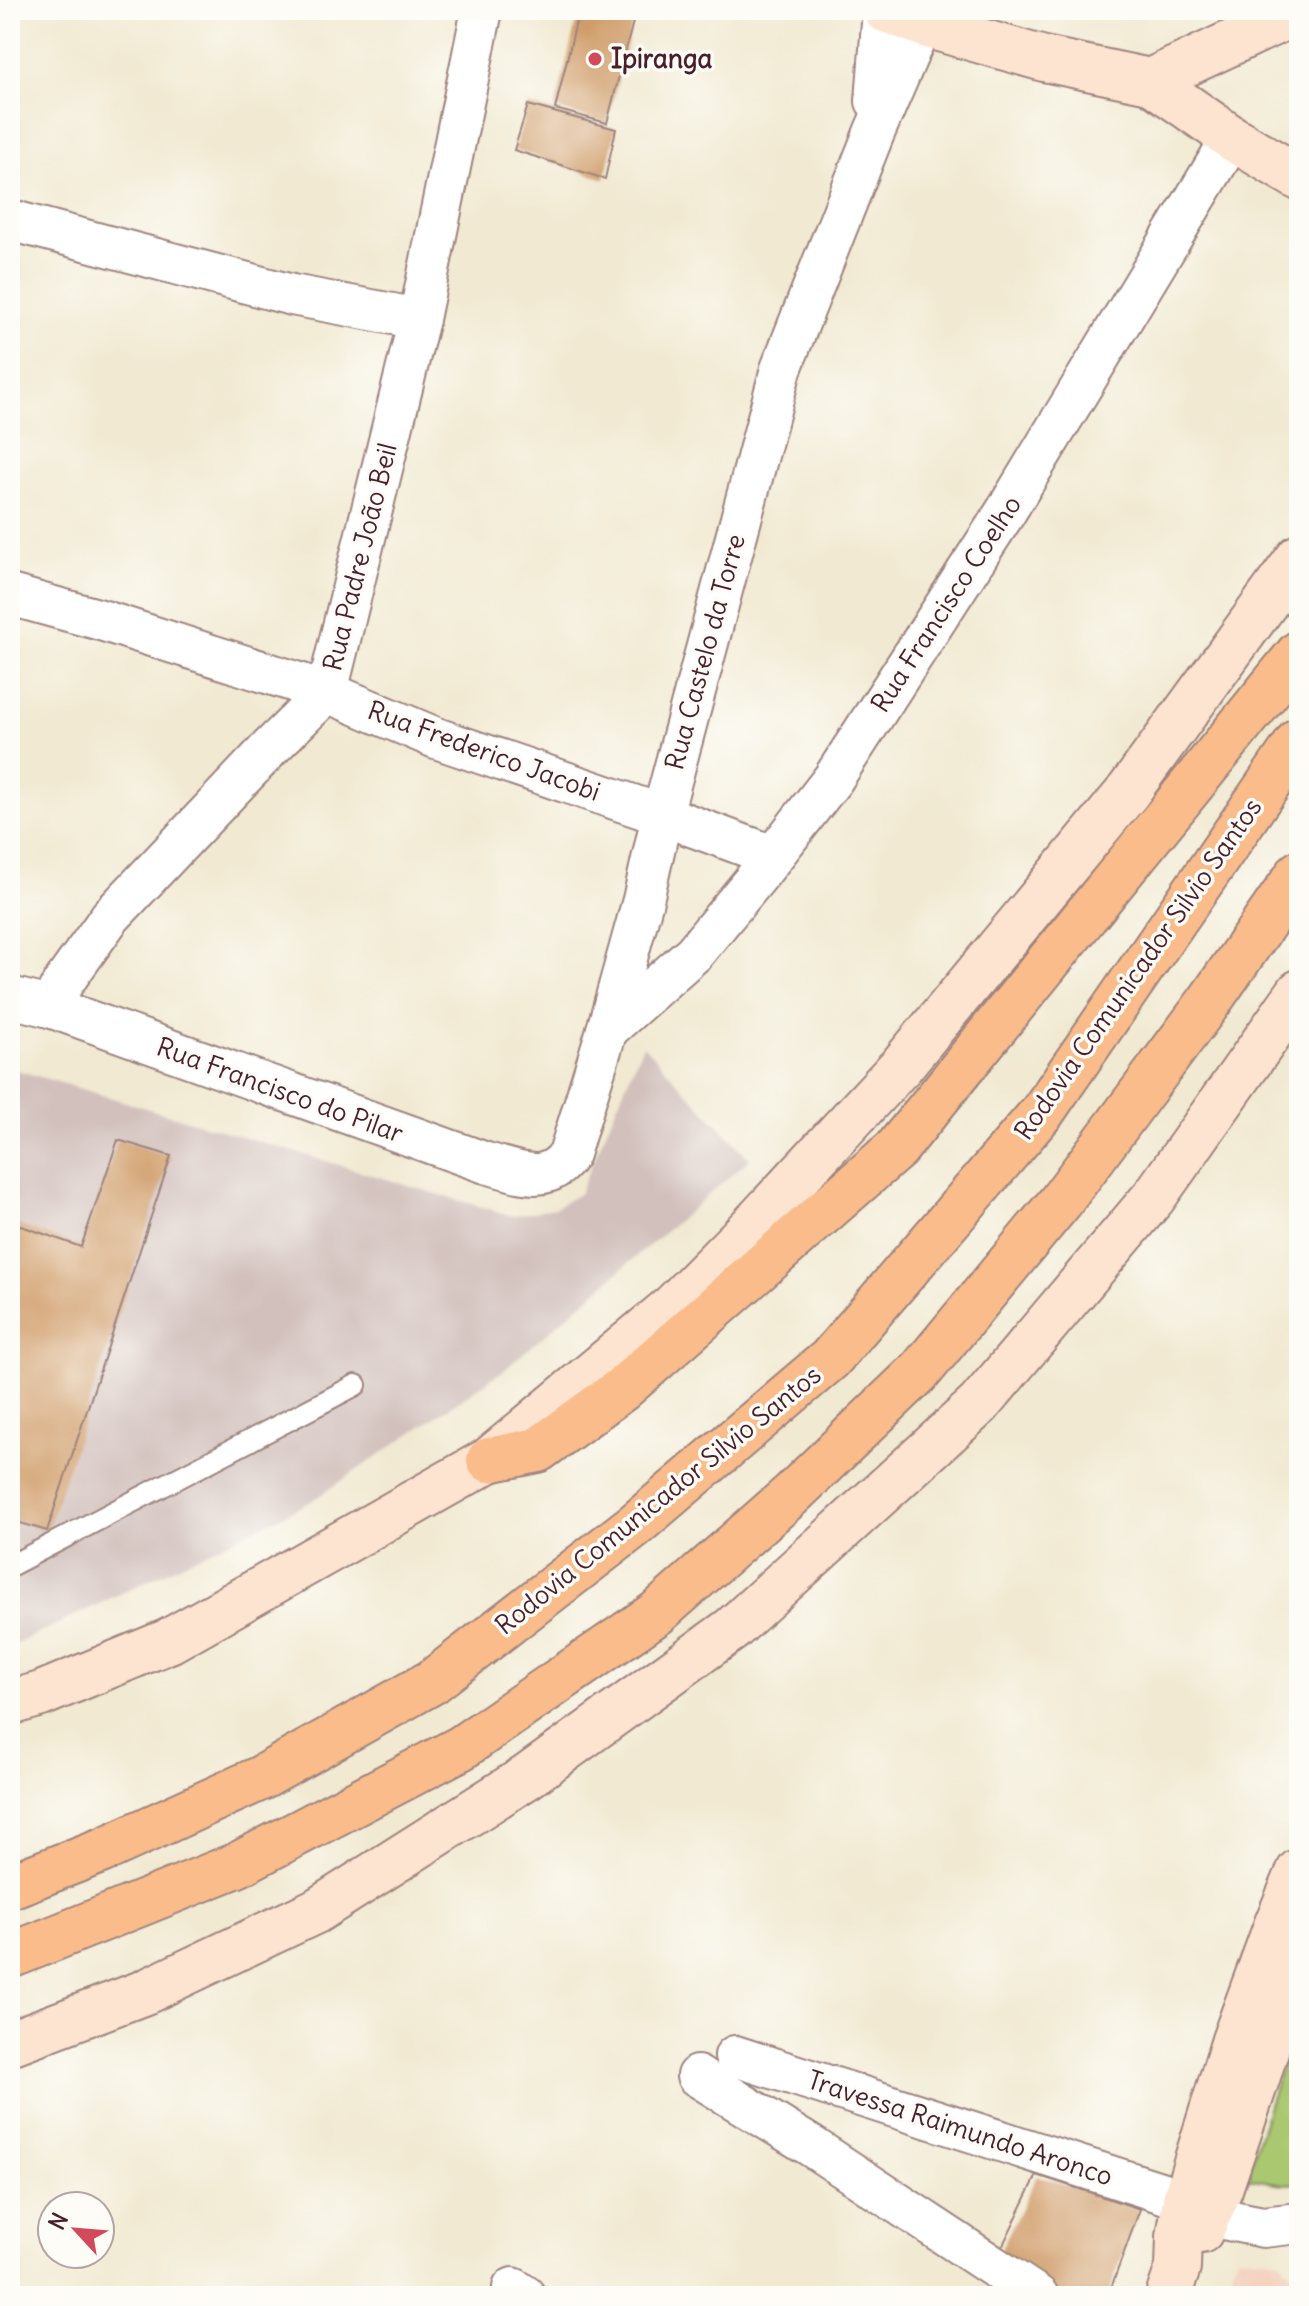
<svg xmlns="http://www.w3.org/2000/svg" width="1309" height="2306" font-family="Delius,sans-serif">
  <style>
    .built { fill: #f5d3c1 }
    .industrial { fill: #d1c0bc }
    .green { fill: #a9c870; stroke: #7a744e; stroke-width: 2 }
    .building { fill: #d09d6a }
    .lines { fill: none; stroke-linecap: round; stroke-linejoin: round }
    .service-casing { stroke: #9e847e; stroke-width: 24 }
    .minor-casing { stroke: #9e847e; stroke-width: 44 }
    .secondary-casing { stroke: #9e847e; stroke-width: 48 }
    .motorway-casing { stroke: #9e847e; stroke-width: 48 }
    .service { stroke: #fff; stroke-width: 20 }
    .minor { stroke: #fff; stroke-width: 40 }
    .secondary { stroke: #fde4d1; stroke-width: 44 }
    .motorway { stroke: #fabc8b; stroke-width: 44 }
    .poi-dot { fill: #d1495b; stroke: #fdfcf7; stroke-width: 3 }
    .labels { text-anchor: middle; stroke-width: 7; stroke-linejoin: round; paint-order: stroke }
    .poi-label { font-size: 26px; font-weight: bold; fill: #4a1f2b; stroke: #fdfcf7; text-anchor: start }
    .street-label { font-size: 26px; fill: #4a1f2b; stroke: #fdfcf7 }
  </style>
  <rect width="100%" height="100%" fill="#fdfcf7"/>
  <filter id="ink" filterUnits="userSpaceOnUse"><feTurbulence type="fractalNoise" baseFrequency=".0125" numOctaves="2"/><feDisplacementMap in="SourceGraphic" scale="16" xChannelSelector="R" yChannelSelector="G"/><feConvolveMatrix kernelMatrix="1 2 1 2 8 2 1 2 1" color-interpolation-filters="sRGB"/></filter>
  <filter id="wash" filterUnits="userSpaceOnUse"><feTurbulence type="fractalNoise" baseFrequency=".006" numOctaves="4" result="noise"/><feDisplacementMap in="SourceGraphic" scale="32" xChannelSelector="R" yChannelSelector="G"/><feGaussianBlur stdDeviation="1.8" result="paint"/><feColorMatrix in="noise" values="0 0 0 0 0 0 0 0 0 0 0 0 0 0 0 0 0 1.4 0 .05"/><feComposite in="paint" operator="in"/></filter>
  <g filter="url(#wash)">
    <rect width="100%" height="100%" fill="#f1e9d1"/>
    <polygon class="built" points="1237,2255 1280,2260 1299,2284 1299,2296 1225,2296"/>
    <polygon class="industrial" points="643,1045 750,1159 504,1370 310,1502 10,1647 10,1068 512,1216 554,1208 579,1194"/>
    <polygon class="green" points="1299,2010 1299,2183 1283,2184 1246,2178"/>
    <g id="blocks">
      <g class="building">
        <polygon points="579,10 636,10 607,123 555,109"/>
        <polygon points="528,105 616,129 605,179 514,150"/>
        <polygon points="118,1140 171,1156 47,1531 10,1520 10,1222 81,1247"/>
        <polygon points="1037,2175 1140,2209 1108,2296 1056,2296 996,2259"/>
      </g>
    </g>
  </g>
  <g filter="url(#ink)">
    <use href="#blocks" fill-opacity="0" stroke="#9e847e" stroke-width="2"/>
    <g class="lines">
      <defs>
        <polyline id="service" points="10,1566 356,1385"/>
        <g id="minor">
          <polyline points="876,101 883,10"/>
          <polyline points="10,220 292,295 419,319"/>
          <polyline points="10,595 101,620 327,692 436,738 662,815 773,856"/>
          <path d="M 10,997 L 50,1007 L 486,1163 C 518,1171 547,1187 569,1154 L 607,1030 L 643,900 L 662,815 L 781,369 L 874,133 L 920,27 L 925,25"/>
          <polyline points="50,1007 63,983 110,917 270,748 327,692 419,319 482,10"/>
          <polyline points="607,1030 694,953 760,873 833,779 1005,513 1232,138"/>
          <polyline points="735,2056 1185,2200 1228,2220 1263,2227 1299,2223"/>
          <polyline points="697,2076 811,2146 1038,2296"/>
          <polyline points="513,2288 525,2296"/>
        </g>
        <g id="secondary">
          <polyline points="885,10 925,25 1044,59 1150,81 1232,138 1299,178"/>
          <polyline points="1150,81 1299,11"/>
          <polyline points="10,1703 41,1694 169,1641 489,1460 672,1307 754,1224 901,1066 1127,793 1299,557"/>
          <polyline points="10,2043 145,1992 316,1911 527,1777 732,1629 979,1404 1154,1197 1299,992"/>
          <polyline points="1201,2231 1220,2189 1257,2079 1299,1946"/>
          <polyline points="1168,2296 1178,2268 1179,2237 1185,2200 1197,2159 1234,2040 1277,1923 1299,1871"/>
        </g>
        <g id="motorway">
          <polyline points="489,1460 538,1450 622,1389 897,1148 1299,653"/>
          <polyline points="10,1886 103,1850 261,1778 432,1682 635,1525 830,1359 1043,1111 1299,740"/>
          <polyline points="10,1956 237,1865 461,1748 657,1613 791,1495 921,1370 1061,1201 1209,1002 1299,873"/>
        </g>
      </defs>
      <use href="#service" class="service-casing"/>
      <use href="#minor" class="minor-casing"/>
      <use href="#secondary" class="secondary-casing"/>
      <use href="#motorway" class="motorway-casing"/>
      <use href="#service" class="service"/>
      <use href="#minor" class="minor"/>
      <use href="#secondary" class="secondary"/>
      <use href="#motorway" class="motorway"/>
    </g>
  </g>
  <circle class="poi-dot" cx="595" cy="59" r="8"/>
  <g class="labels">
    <g class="poi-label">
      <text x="611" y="68">Ipiranga</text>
    </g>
    <g class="street-label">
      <text transform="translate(360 557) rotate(-76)" y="9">Rua Padre João Beil</text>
      <text transform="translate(946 604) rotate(-57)" y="9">Rua Francisco Coelho</text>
      <text transform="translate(705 652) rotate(-75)" y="9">Rua Castelo da Torre</text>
      <text transform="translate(484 751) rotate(20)" y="9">Rua Frederico Jacobi</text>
      <text transform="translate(1138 969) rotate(-55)" y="9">Rodovia Comunicador Silvio Santos</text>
      <text transform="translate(280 1090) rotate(20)" y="9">Rua Francisco do Pilar</text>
      <text transform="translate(658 1500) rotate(-39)" y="9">Rodovia Comunicador Silvio Santos</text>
      <text transform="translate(960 2128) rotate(18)" y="9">Travessa Raimundo Aronco</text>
    </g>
  </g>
  <rect width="1309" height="2306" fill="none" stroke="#fdfcf7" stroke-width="40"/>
  <g transform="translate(76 2230) rotate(296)"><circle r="38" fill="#fdfcf7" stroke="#b5a4a5" stroke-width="2"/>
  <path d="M0-6L14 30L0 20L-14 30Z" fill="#d1495b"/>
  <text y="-12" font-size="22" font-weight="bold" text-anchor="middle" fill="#4a1f2b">N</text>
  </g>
</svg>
